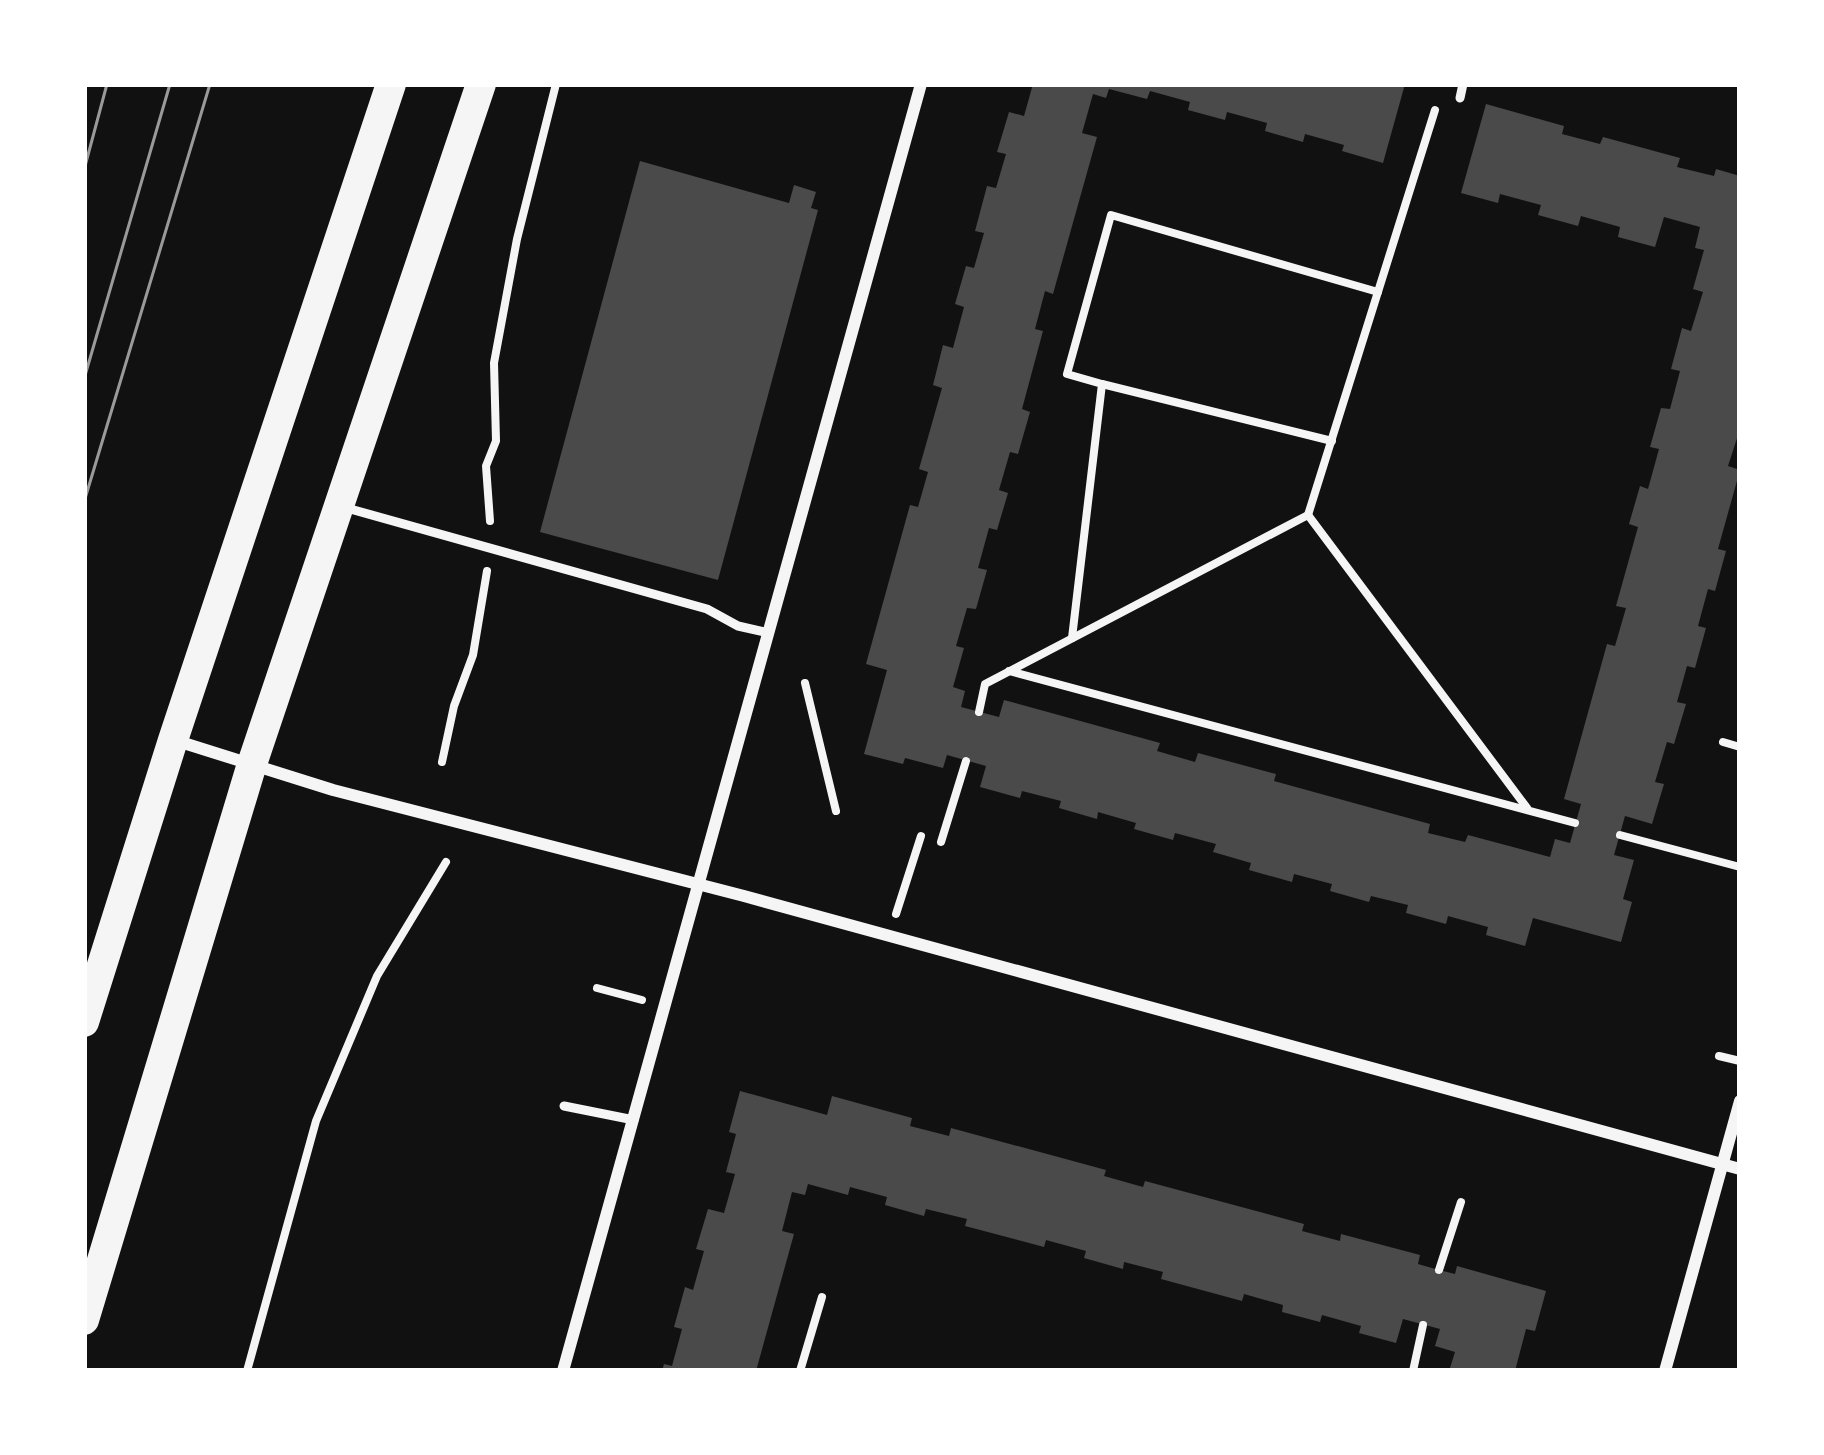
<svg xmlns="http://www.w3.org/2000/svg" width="1824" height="1455" font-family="Barlow,sans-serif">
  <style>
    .building { fill: #4a4a4a }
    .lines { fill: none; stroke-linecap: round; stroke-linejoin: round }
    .path { stroke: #f5f5f5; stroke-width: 8 }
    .service { stroke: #f5f5f5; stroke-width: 9 }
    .minor { stroke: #f5f5f5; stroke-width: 12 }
    .primary { stroke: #f5f5f5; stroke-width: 30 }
    .tram { stroke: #9a9a9a; stroke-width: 3 }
  </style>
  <rect width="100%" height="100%" fill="#111"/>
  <g class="building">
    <polygon points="1033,84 1405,84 1383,163 1342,151 1344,145 1305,134 1303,142 1265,131 1267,123 1227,112 1225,120 1188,110 1190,102 1150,91 1147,99 1109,89 1106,98 1093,94 1082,133 1097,137 1053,294 1045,291 1035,329 1043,331 1022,409 1030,412 1018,454 1010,452 999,490 1008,493 997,530 989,528 978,568 987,570 976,609 967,608 956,646 964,648 953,687 965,691 961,707 999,717 1004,700 1160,743 1157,751 1195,762 1198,753 1276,774 1274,781 1430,824 1428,833 1465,842 1468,835 1550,857 1555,839 1570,843 1581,804 1564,799 1607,644 1615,646 1626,608 1616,606 1638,527 1629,524 1640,486 1648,489 1659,449 1650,447 1661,408 1670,409 1680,371 1671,369 1682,328 1691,331 1703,292 1693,289 1704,250 1695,248 1700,227 1664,217 1655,247 1618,237 1620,227 1581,216 1578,226 1538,215 1541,205 1500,194 1498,203 1461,193 1486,104 1564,126 1562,134 1600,144 1603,137 1680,158 1677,167 1714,176 1716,169 1740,176 1740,429 1728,466 1740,470 1718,549 1726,551 1715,591 1708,589 1698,626 1706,628 1695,668 1687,666 1677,702 1686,704 1674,744 1667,742 1655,782 1664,784 1652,824 1625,816 1614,855 1634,860 1623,899 1632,902 1621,942 1533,918 1525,946 1486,935 1488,927 1448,916 1446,924 1406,913 1408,905 1371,896 1369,902 1330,891 1332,884 1294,874 1292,882 1249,870 1251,863 1213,852 1216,844 1175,833 1173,840 1134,829 1136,823 1098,812 1097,819 1059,808 1061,801 1022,791 1020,798 980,787 986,766 947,755 943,768 905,758 903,764 864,754 887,670 866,664 910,505 918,507 928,472 919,469 942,388 933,385 943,345 953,348 964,307 955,304 966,266 974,268 984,233 975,231 987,186 996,188 1006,154 997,152 1009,112 1024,116"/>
    <polygon points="640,161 789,203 794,185 816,192 811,208 818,210 718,580 540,532"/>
    <polygon points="740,1091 827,1115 832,1096 912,1118 910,1126 949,1136 951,1128 1106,1170 1104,1176 1143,1187 1145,1181 1304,1224 1302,1231 1340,1241 1341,1234 1420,1255 1418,1264 1439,1270 1455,1274 1457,1266 1546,1291 1535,1331 1526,1329 1515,1371 1449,1371 1455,1352 1435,1346 1440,1329 1403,1319 1396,1343 1359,1333 1361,1326 1322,1315 1320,1322 1282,1312 1283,1305 1244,1294 1242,1301 1161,1279 1163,1272 1124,1262 1123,1269 1084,1258 1086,1251 1046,1240 1044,1247 965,1226 967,1219 926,1209 924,1216 885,1205 887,1197 850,1187 848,1195 808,1184 805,1195 792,1192 782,1231 794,1234 756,1371 662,1371 664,1364 672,1366 682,1329 674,1327 685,1287 693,1290 704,1251 696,1249 708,1209 724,1213 735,1174 726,1172 736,1134 729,1132"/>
  </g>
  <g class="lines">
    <g class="path">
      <polyline points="1102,384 1332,441"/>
      <polyline points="1308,515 1435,110"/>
      <polyline points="490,521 486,466 496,441 494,363 517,239 556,84"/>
      <polyline points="1072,638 1102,384 1067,374 1111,215 1378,292"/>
      <polyline points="1009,671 1575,823"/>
      <polyline points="805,683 836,811"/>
      <polyline points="979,712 985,684 1308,515 1527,808"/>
      <polyline points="1723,742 1740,747"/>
      <polyline points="442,762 454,706 473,655 487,571"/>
      <polyline points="1620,835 1740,867"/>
      <polyline points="941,842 966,761"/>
      <polyline points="896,914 921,836"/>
      <polyline points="597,988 642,1000"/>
      <polyline points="1719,1056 1740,1061"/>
      <polyline points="1439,1270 1461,1202"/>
      <polyline points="247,1371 316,1121 377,976 446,862"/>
      <polyline points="800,1371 822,1297"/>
      <polyline points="1413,1371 1423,1325"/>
    </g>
    <g class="service">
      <polyline points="1460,98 1463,84"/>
      <polyline points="343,507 707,609 738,626 769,633"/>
      <polyline points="564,1106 634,1120"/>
    </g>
    <g class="minor">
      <polyline points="174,740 333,790 744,896 1740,1169"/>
      <polyline points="563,1371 921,84"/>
      <polyline points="1665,1371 1740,1101"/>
    </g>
    <g class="primary">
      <polyline points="84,1022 173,740 391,84"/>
      <polyline points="84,1320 252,764 481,84"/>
    </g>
    <g class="tram">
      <polyline points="84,170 107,84"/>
      <polyline points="84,379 170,84"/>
      <polyline points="84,502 210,84"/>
    </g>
  </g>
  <rect width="1824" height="1455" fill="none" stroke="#ffffff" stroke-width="174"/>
</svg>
